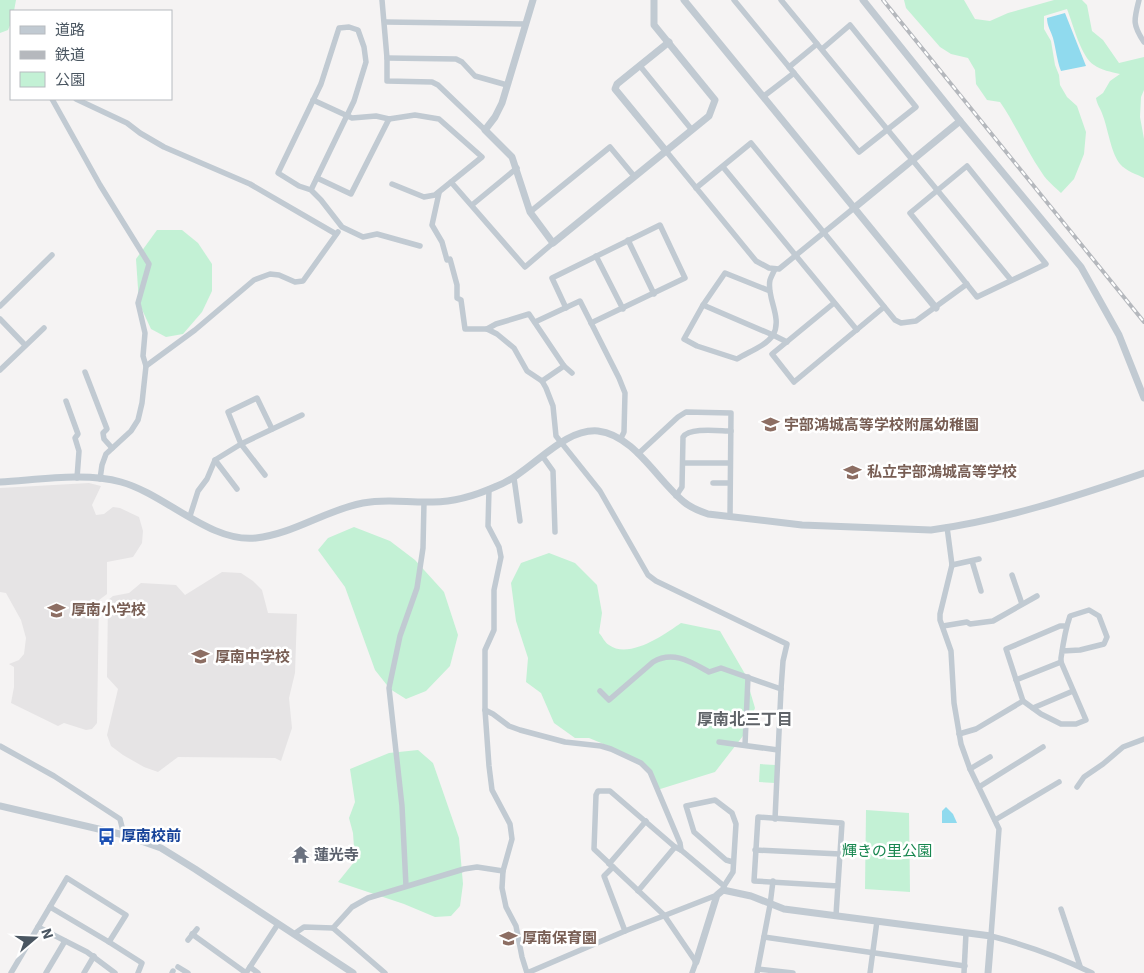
<svg xmlns="http://www.w3.org/2000/svg" width="1144" height="973" font-family="'IBM Plex Sans','Noto Sans JP',sans-serif">
  <style>
    .education { fill: #e6e4e5 }
    .green { fill: #c3f1d5 }
    .water { fill: #90daee }
    .lines { fill: none; stroke-linecap: round; stroke-linejoin: round }
    .minor { stroke: #c1cad2; stroke-width: 5.5 }
    .tertiary { stroke: #c1cad2; stroke-width: 7 }
    .rail-casing { stroke: #b5b8bd; stroke-width: 4 }
    .rail { stroke: #fff; stroke-width: 2; stroke-dasharray: 5.5; stroke-linecap: butt }
    .labels { text-anchor: middle; stroke-width: 5; stroke-linejoin: round; paint-order: stroke }
    .education-label { font-size: 15px; font-weight: bold; fill: #785e54; stroke: #fff; text-anchor: start }
    .transit-label { font-size: 15px; font-weight: bold; fill: #164399; stroke: #fff; text-anchor: start }
    .park-label { font-size: 15px; fill: #17864f; stroke: #fff }
    .worship-label { font-size: 15px; font-weight: bold; fill: #5b616d; stroke: #fff; text-anchor: start }
    .neighbourhood-label { font-size: 16px; font-weight: bold; fill: #5f6368; stroke: #fff }
  </style>
  <rect width="100%" height="100%" fill="#f5f3f3"/>
  <g class="education">
    <polygon points="89,483 101,486 92,505 96,515 104,514 113,507 120,508 139,517 143,531 142,543 133,557 107,562 107,594 99,600 97,723 92,729 86,730 64,723 58,726 11,703 14,687 14,667 9,664 19,660 24,654 26,638 21,620 6,593 0,592 0,488"/>
    <polygon points="222,572 241,573 253,581 262,590 268,613 297,614 295,673 289,698 292,728 281,761 275,758 178,757 158,772 144,767 123,755 111,746 107,735 118,689 107,677 108,600 113,596 129,593 141,583 176,585 185,595"/>
  </g>
  <g class="green">
    <polygon points="0,0 16,0 14,11 11,11 11,23 8,30 0,33"/>
    <path d="M 904,0 L 964,0 L 975,19 L 990,21 L 1008,13 L 1054,0 L 1082,0 L 1087,5 L 1092,31 L 1103,40 L 1119,63 L 1144,57 L 1144,90 L 1141,97 L 1140,117 L 1144,139 L 1144,178 C 1136,174 1126,171 1120,164 C 1111,153 1108,129 1103,116 C 1101,109 1097,105 1096,98 L 1103,93 L 1110,81 L 1120,74 C 1111,72 1101,70 1094,65 C 1081,57 1073,24 1067,9 L 1044,16 L 1044,29 L 1051,41 L 1055,65 L 1059,75 L 1060,85 L 1067,97 L 1077,106 L 1086,132 L 1084,154 L 1074,179 L 1061,193 C 1055,187 1047,181 1042,173 C 1026,150 1016,125 1000,102 L 987,100 L 976,84 L 975,70 L 968,58 L 951,54 L 940,47 L 906,8 Z"/>
    <polygon points="157,230 182,230 198,243 212,264 212,291 202,312 183,334 166,337 151,329 139,303 136,259"/>
    <polygon points="354,527 390,541 415,560 444,592 458,635 450,666 426,691 406,699 390,689 375,670 345,587 318,550 328,538"/>
    <path d="M 549,553 L 575,563 L 597,585 L 602,613 L 599,633 C 602,636 605,643 609,645 C 629,660 665,634 681,623 L 720,631 L 745,674 L 755,708 L 746,732 L 715,772 L 657,790 L 652,774 L 618,750 L 589,738 L 575,738 L 554,723 L 541,693 L 526,682 L 528,658 L 516,621 L 511,583 L 521,563 Z"/>
    <polygon points="418,750 433,763 459,838 463,884 460,906 451,916 435,917 404,904 338,882 355,861 353,833 349,818 355,802 350,769 389,753"/>
    <polygon points="760,764 775,765 775,783 759,782"/>
    <polygon points="866,810 909,813 910,892 865,889"/>
  </g>
  <g class="water">
    <path d="M 1065,13 L 1086,66 L 1061,71 C 1057,61 1056,49 1053,38 C 1051,31 1047,26 1047,18 Z"/>
    <polygon points="946,807 953,814 957,823 942,823 942,811"/>
  </g>
  <g class="lines">
    <g class="minor">
      <polyline points="382,0 387,58 387,81 432,82 438,85 485,130"/>
      <polyline points="734,0 859,152 916,107 850,25 822,49"/>
      <polyline points="781,0 1011,280"/>
      <path d="M 1139,0 C 1134,20 1132,24 1144,42"/>
      <polyline points="385,22 526,24"/>
      <polyline points="387,58 456,59 462,62 475,76 507,85"/>
      <polyline points="640,66 692,130"/>
      <polyline points="789,67 817,44"/>
      <polyline points="764,96 794,73"/>
      <polyline points="52,99 100,185 149,264 138,303 145,333 143,356 146,366 142,403 138,420 131,431 106,454 102,465 100,479"/>
      <polyline points="76,99 127,123 140,133 164,147 250,184 336,234"/>
      <polyline points="313,100 352,118 376,116 389,119 415,115 439,119 482,157 435,195 424,197 392,184"/>
      <polyline points="666,151 756,261 769,268 779,269 854,208"/>
      <polygon points="967,166 1046,264 977,297 910,213"/>
      <polyline points="723,167 857,330"/>
      <polyline points="317,178 351,194 389,119"/>
      <polyline points="451,182 525,267 553,243"/>
      <polyline points="696,188 751,143 895,320 901,323 916,321 967,284"/>
      <polyline points="311,190 354,101 366,62 364,47 358,30 349,27 339,28 321,84 278,173 299,186 311,190 321,200 342,227 363,237 377,234 420,246"/>
      <polyline points="439,193 432,225 442,242 447,260 450,259 457,285 457,298 461,300 465,329 487,329 497,334 514,348 527,371 542,381 546,388 553,406 556,436 600,491 648,575 656,581 787,644 783,661 781,689 775,819"/>
      <polyline points="472,205 517,168"/>
      <polyline points="530,212 610,147 634,176"/>
      <polyline points="628,240 654,294"/>
      <polyline points="596,256 623,309"/>
      <path d="M 770,291 L 725,273 L 703,305 L 684,339 L 697,346 L 737,359 C 748,352 766,346 773,335 C 783,318 766,297 770,280 C 771,277 773,273 775,269"/>
      <polyline points="834,303 772,354 794,382 884,307"/>
      <polyline points="703,305 773,335 787,342"/>
      <polyline points="0,306 52,255"/>
      <polyline points="566,308 552,278 660,225 685,278 591,323"/>
      <polyline points="0,319 25,345"/>
      <polyline points="535,322 580,301 619,378 625,393 624,432 621,438"/>
      <polyline points="487,329 496,324 529,314 564,366 572,373"/>
      <polyline points="146,366 195,330 254,280 270,274 279,275 295,282 303,281 338,232"/>
      <polyline points="0,370 44,328"/>
      <polyline points="85,372 107,429 103,433 104,439 112,448"/>
      <polyline points="542,381 564,366"/>
      <polyline points="66,401 78,434 75,438 79,451 77,478"/>
      <polyline points="638,454 678,417 686,412 731,413 730,517"/>
      <polyline points="543,457 553,471 555,532"/>
      <polyline points="215,460 237,489"/>
      <polyline points="683,463 730,463"/>
      <polyline points="265,475 241,444 228,412 257,398 272,429"/>
      <polyline points="514,478 520,521"/>
      <polyline points="713,483 730,483"/>
      <polyline points="489,489 488,526 499,547 501,557 494,590 494,630 485,650 485,710 489,766 492,790 510,824 512,839 503,871 502,888 506,907 516,926 522,957 527,973 625,931 717,895"/>
      <path d="M 676,496 L 682,487 L 683,437 C 690,427 719,431 731,431"/>
      <polyline points="190,516 198,491 207,479 215,460 241,444 302,415"/>
      <path d="M 947,527 L 952,565 L 940,614 L 940,620 L 951,651 L 954,703 L 961,744 L 970,769 L 999,829 L 991,936 C 1026,945 1060,957 1092,973"/>
      <polyline points="972,561 981,591"/>
      <polyline points="952,565 979,559"/>
      <polyline points="1012,575 1022,604"/>
      <polyline points="943,626 967,622 970,624 993,621 1037,596"/>
      <path d="M 1062,651 L 1080,650 L 1104,644 L 1107,637 L 1099,616 L 1089,610 L 1070,616 C 1065,630 1063,644 1061,658 L 1061,662 L 1086,720 L 1076,724 L 1061,724 L 1041,714 L 1023,701 L 1006,649 L 1060,626 L 1067,626"/>
      <polyline points="1016,680 1061,662"/>
      <path d="M 600,691 L 609,700 L 653,662 C 673,650 691,662 709,672 L 721,668 L 781,689"/>
      <polyline points="1033,708 1073,691"/>
      <polyline points="485,710 493,714 509,726 520,730 565,742 601,746 611,749 641,763 650,772 680,843 681,850"/>
      <polyline points="959,734 976,729 1023,701"/>
      <polyline points="719,742 778,750"/>
      <polyline points="745,745 748,677"/>
      <polyline points="0,746 54,776 120,819 124,835"/>
      <polyline points="970,769 990,757"/>
      <polyline points="979,787 1043,747"/>
      <polyline points="1077,787 1084,777 1103,764 1123,747 1144,739"/>
      <polyline points="995,820 1059,782"/>
      <polyline points="755,850 840,854"/>
      <polyline points="609,864 646,821"/>
      <polyline points="613,867 604,876 625,931"/>
      <polyline points="406,886 402,806 389,688 400,636 417,588 423,548 424,502"/>
      <polyline points="724,886 733,872 736,824 732,813 715,800 686,806 694,832 726,860 733,862"/>
      <polyline points="638,891 675,847"/>
      <polyline points="50,907 109,942"/>
      <polyline points="1061,909 1080,966"/>
      <polyline points="836,915 842,823 758,817 754,881 838,886"/>
      <polyline points="38,927 67,878 126,915 109,942 142,963 138,973"/>
      <polyline points="333,928 385,973"/>
      <polyline points="192,934 246,973"/>
      <polyline points="294,934 304,927 333,928 352,907 368,898 464,869 477,867 503,871"/>
      <polyline points="764,937 965,966"/>
      <polyline points="188,940 197,929"/>
      <polyline points="178,967 188,973"/>
      <polyline points="250,967 258,973"/>
      <polyline points="758,969 793,973"/>
      <polyline points="11,973 38,927 87,952 115,973"/>
      <polyline points="46,973 65,941"/>
      <polyline points="84,973 94,956"/>
      <polyline points="172,973 173,971"/>
      <polyline points="246,973 278,924"/>
      <polyline points="692,973 696,962 664,915 594,849 596,795 598,791 610,791 675,847 681,850 724,886 723,890"/>
      <polyline points="757,973 770,905 773,881"/>
      <polyline points="870,973 877,921"/>
      <polyline points="964,973 966,933"/>
    </g>
    <g class="tertiary">
      <polyline points="533,0 502,103 495,117 485,130 512,157 530,212 553,243 709,116 715,100 654,25 654,0"/>
      <polyline points="684,0 936,308"/>
      <polyline points="863,0 960,121 1081,267 1119,335 1144,398"/>
      <polyline points="666,151 615,89 617,84 669,42"/>
      <polyline points="854,208 960,121"/>
      <path d="M 0,482 C 37,480 85,472 121,482 C 165,494 210,543 256,538 C 293,534 326,510 363,503 C 387,498 409,503 433,502 C 455,502 477,495 497,486 C 531,473 562,428 598,431 C 634,435 657,480 684,502 C 691,508 699,511 708,514 L 802,525 L 931,530 C 1004,520 1074,497 1144,473"/>
      <polyline points="0,806 124,835 161,848 195,869 353,973"/>
      <polyline points="696,962 717,895 723,890 751,896 784,909 991,936 988,973"/>
    </g>
    <defs>
      <polyline id="rail" points="883,0 1144,322"/>
    </defs>
    <use href="#rail" class="rail-casing"/>
    <use href="#rail" class="rail"/>
  </g>
  <defs>
    <symbol id="school-bare" viewBox="-9 -9 18 18"><path d="M0-5L7-2L0 1L-7-2ZM-4 1L0 2.5L4 1V4Q0 6-4 4Z" fill="#8d6e63" stroke="#fff" stroke-width="2.5" paint-order="stroke"/></symbol>
    <symbol id="bus-bare" viewBox="-9 -9 18 18"><path d="M-5-6H5V4H4V6H2V4H-2V6H-4V4H-5ZM-3.5-4V0h7V-4ZM-3.5 1.2v1.5H-2V1.2ZM2 1.2v1.5H3.5V1.2Z" fill="#1a4fb4" stroke="#fff" stroke-width="2.5" paint-order="stroke"/></symbol>
    <symbol id="temple-bare" viewBox="-9 -9 18 18"><path d="M0-6L5-2H3V0L6.5 2.5H4V6H1.5V3h-3V6H-4V2.5H-6.5L-3 0V-2H-5Z" fill="#6b7280" stroke="#fff" stroke-width="2.5" paint-order="stroke"/></symbol>
  </defs>
  <g fill-rule="evenodd">
    <use href="#school-bare" x="758" y="412" width="25" height="25"/>
    <use href="#school-bare" x="840" y="460" width="25" height="25"/>
    <use href="#school-bare" x="44" y="598" width="25" height="25"/>
    <use href="#school-bare" x="188" y="644" width="25" height="25"/>
    <use href="#bus-bare" x="94" y="824" width="25" height="25"/>
    <use href="#temple-bare" x="288" y="842" width="25" height="25"/>
    <use href="#school-bare" x="496" y="926" width="25" height="25"/>
  </g>
  <g class="labels">
    <g class="education-label">
      <text x="784" y="430">宇部鴻城高等学校附属幼稚園</text>
      <text x="867" y="477">私立宇部鴻城高等学校</text>
      <text x="71" y="615">厚南小学校</text>
      <text x="215" y="662">厚南中学校</text>
      <text x="522" y="943">厚南保育園</text>
    </g>
    <g class="transit-label">
      <text x="121" y="841">厚南校前</text>
    </g>
    <g class="park-label">
      <text x="887" y="856">輝きの里公園</text>
    </g>
    <g class="worship-label">
      <text x="314" y="860">蓮光寺</text>
    </g>
    <g class="neighbourhood-label">
      <text x="745" y="725">厚南北三丁目</text>
    </g>
  </g>
  <rect x="10" y="10" width="162" height="90" fill="#ffffff" stroke="#b7bbc0"/>
  <rect x="20" y="26" width="25" height="8" fill="#c1cad2" stroke="#b7bbc0"/>
  <text x="55" y="35" font-size="15" fill="#4a5661">道路</text>
  <rect x="20" y="51" width="25" height="8" fill="#b5b8bd" stroke="#b7bbc0"/>
  <text x="55" y="60" font-size="15" fill="#4a5661">鉄道</text>
  <rect x="20" y="72" width="25" height="15" fill="#c3f1d5" stroke="#b7bbc0"/>
  <text x="55" y="85" font-size="15" fill="#4a5661">公園</text>
  <g transform="translate(35 938) rotate(71)" stroke="#ffffff" stroke-width="4" paint-order="stroke">
  <path d="M0-4L9 19L0 12L-9 19Z" fill="#4a5661"/>
  <text y="-8" font-size="14" font-weight="bold" text-anchor="middle" fill="#4a5661">N</text>
  </g>
</svg>
